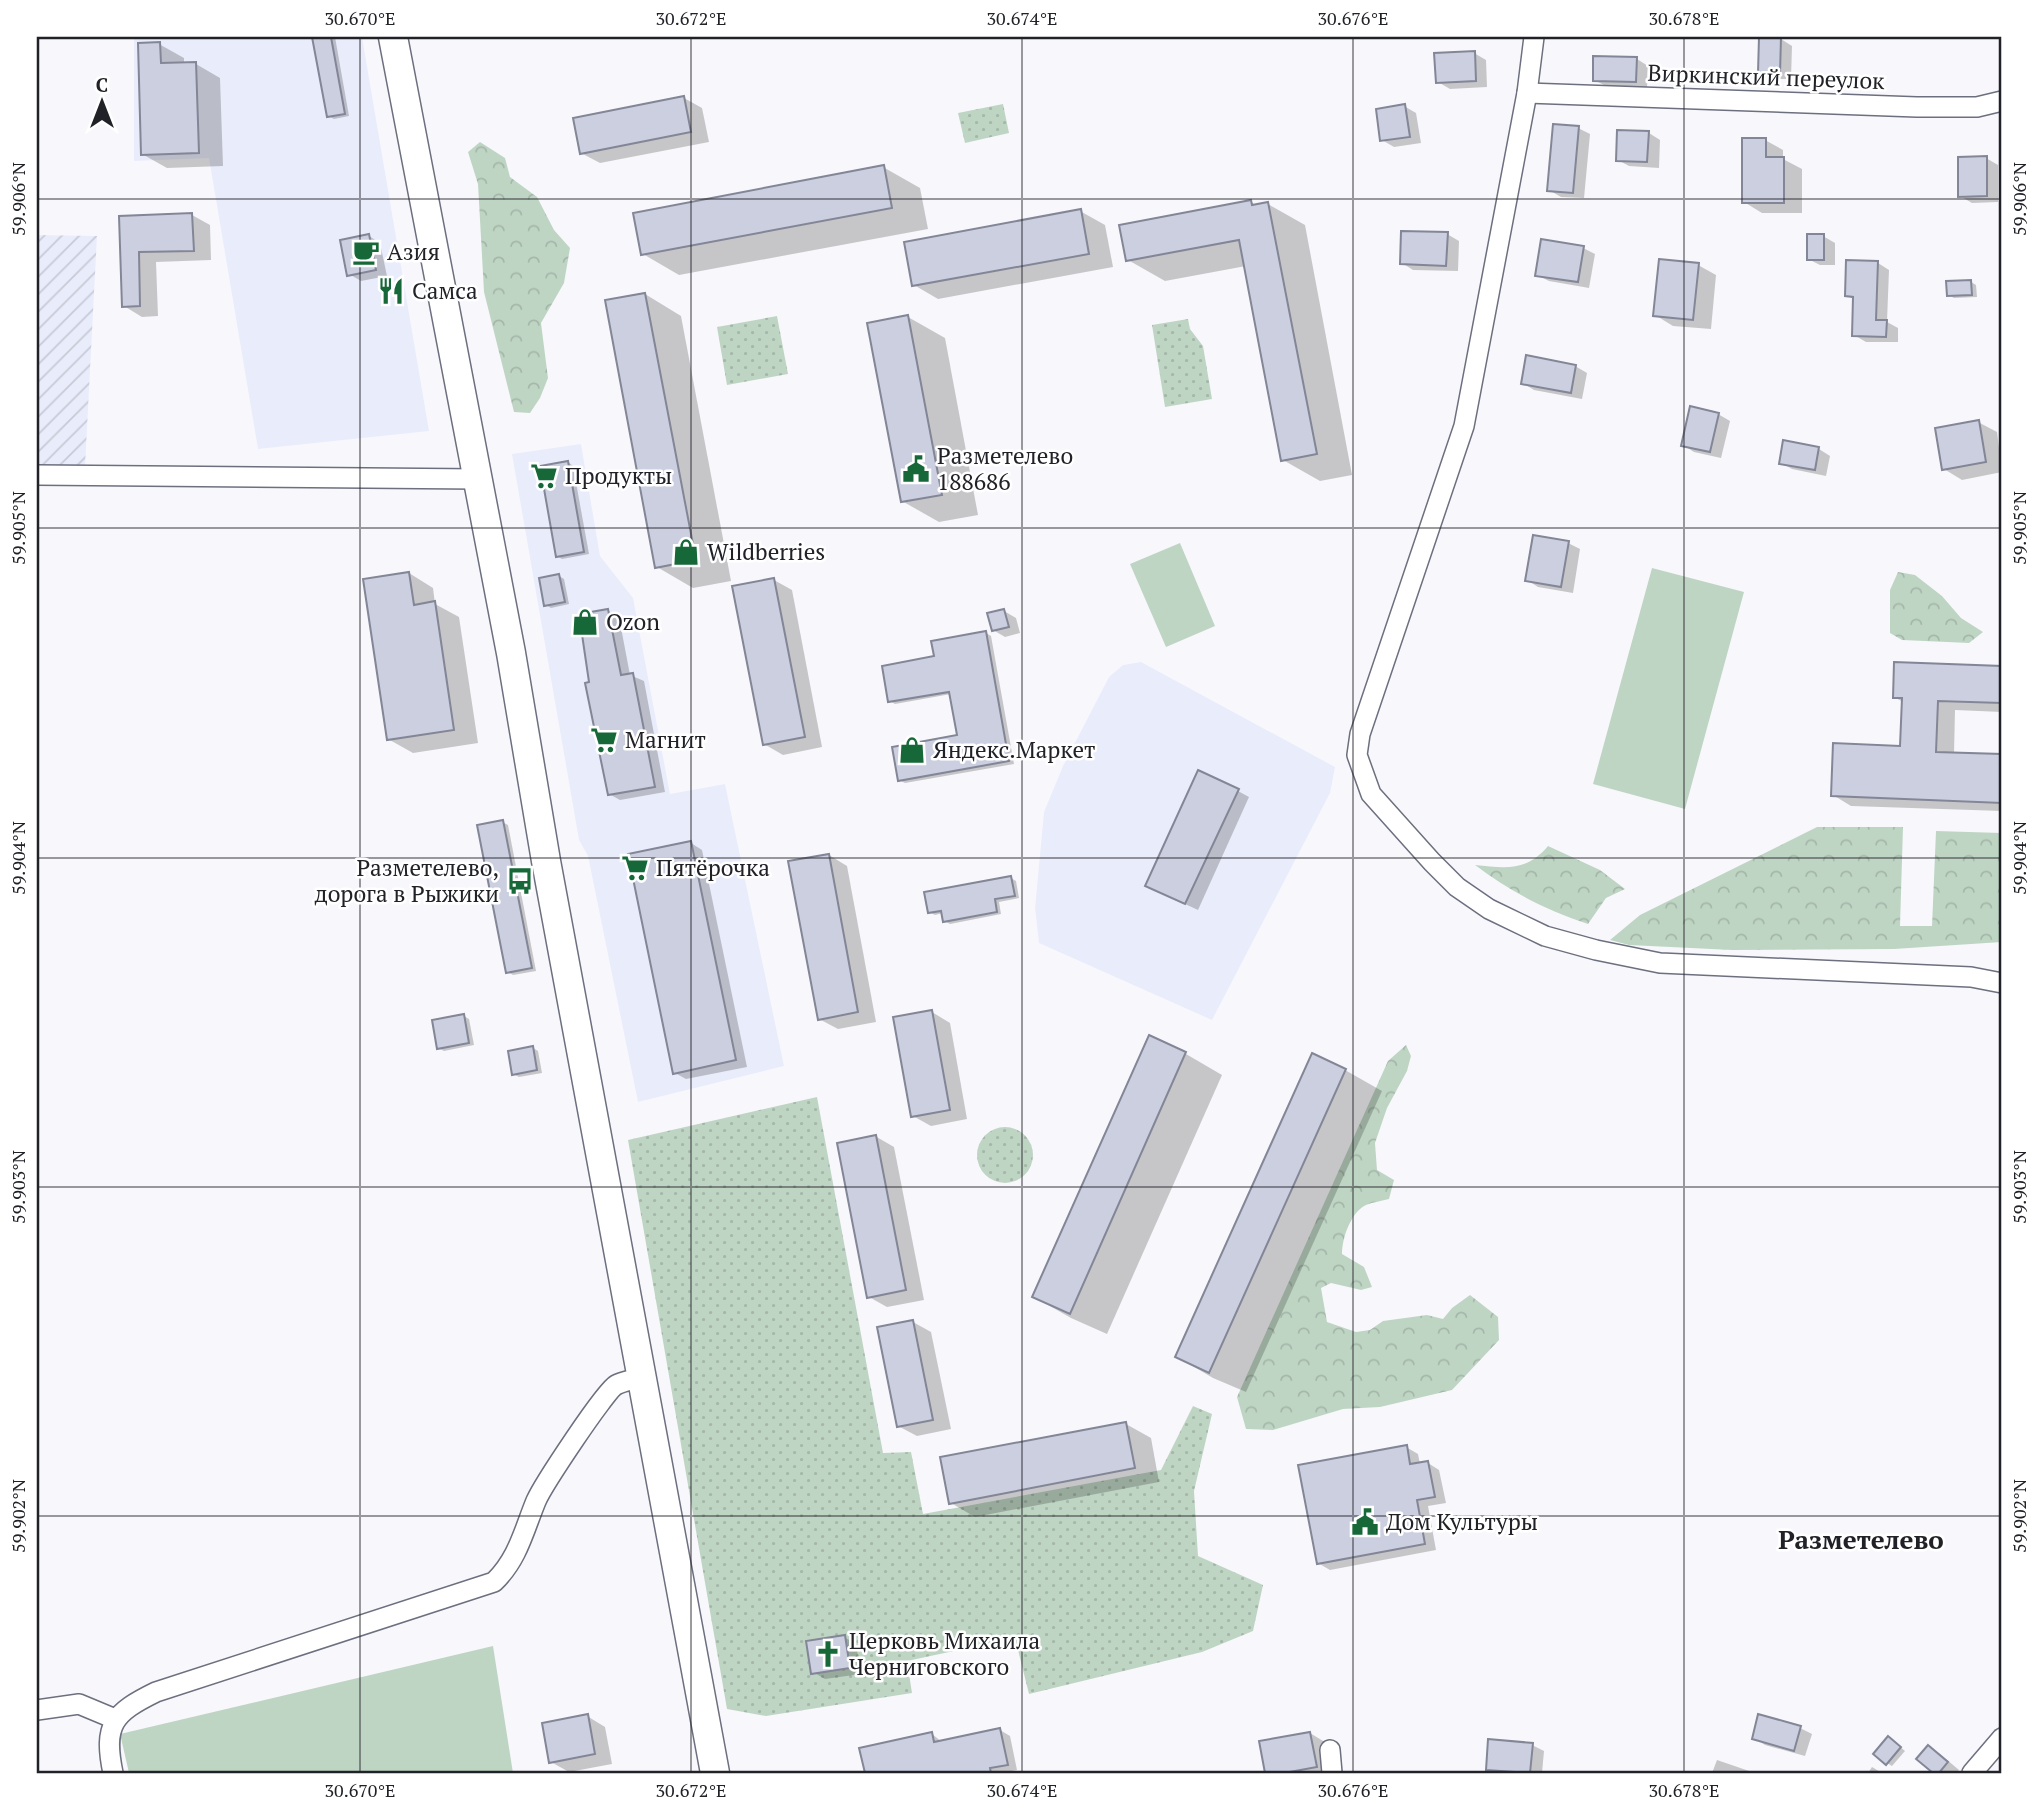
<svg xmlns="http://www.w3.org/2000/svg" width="2039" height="1810" font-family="'PT Serif',serif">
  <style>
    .built { fill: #e9ecfb }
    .industrial { fill: url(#industrial-furrows) }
    .green { fill: #bfd5c4 }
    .forest { fill: url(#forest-crowns) }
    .park { fill: url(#park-dots) }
    .shadow { fill: #0003 }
    .building { fill: #cbcfe0; stroke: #838696; stroke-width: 2 }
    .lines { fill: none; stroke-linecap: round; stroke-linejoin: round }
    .street-casing { stroke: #6c6f7e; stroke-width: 22 }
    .secondary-casing { stroke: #6c6f7e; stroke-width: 31 }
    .street { stroke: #fff; stroke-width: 19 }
    .secondary { stroke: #fff; stroke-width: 28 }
    .ticks { fill: none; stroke: #212228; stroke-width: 2; stroke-opacity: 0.45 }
    .labels { text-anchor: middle; stroke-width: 5; stroke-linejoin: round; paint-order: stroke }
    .street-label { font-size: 23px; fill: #212228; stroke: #fff }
    .poi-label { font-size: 23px; fill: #212228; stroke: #fff; text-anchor: start }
    .quarter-label { font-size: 26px; font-weight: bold; fill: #212228; stroke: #fff }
    .neatline { fill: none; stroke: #212228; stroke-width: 2.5 }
    .ticks-label { font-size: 18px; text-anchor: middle; fill: #212228 }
  </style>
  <defs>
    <pattern id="industrial-furrows" width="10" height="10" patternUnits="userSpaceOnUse" patternTransform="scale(1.75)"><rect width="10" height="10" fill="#e9ecfb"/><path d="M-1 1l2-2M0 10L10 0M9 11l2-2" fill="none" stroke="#c8cad7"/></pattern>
    <pattern id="forest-crowns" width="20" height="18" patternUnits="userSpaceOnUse" patternTransform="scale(1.75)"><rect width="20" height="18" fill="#bfd5c4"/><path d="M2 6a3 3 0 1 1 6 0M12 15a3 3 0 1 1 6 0" fill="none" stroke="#a4b7a8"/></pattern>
    <pattern id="park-dots" width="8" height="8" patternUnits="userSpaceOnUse" patternTransform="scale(1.75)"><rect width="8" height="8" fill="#bfd5c4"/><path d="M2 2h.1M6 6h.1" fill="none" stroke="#a4b7a8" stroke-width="1.8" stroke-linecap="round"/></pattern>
  </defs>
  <rect width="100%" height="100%" fill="#f8f8fc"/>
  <g class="built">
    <polygon points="134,37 362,37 429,431 258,449 209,158 134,161"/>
    <polygon points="581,444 600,556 633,598 670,794 725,784 784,1066 638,1102 588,856 579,840 512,454"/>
    <polygon points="1141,662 1335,767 1330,793 1212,1020 1039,943 1035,908 1044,812 1063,766 1109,677 1123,665"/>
  </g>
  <polygon class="industrial" points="37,235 97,236 85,466 37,465"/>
  <g class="green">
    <polygon points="1180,543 1215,626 1166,647 1130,564"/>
    <polygon points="1652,568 1744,592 1685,809 1593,784"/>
    <polygon points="493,1646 513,1773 129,1773 120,1734"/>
  </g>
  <g class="forest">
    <polygon points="480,142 505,158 510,177 537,197 554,230 570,248 564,283 541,323 548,378 540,398 530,413 514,412 484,292 478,184 468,152"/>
    <polygon points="1898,572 1915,575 1942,596 1961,618 1983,632 1969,643 1902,640 1890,633 1890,590"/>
    <polygon points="1817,827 1903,827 1900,926 1932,926 1936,831 2002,833 2002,942 1894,949 1732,950 1629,945 1610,940 1640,915"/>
    <path d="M 1548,846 L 1600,870 L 1625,889 L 1606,898 L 1588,924 C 1545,910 1511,892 1475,865 C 1506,868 1526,872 1548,846 Z"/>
    <path d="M 1406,1045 L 1411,1056 L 1407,1071 L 1387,1108 L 1375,1143 L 1377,1170 L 1394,1180 L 1389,1199 C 1382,1201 1373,1202 1366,1205 C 1351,1212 1342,1238 1342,1254 L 1364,1267 L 1372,1287 L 1361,1290 L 1331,1283 L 1321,1288 L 1327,1322 L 1356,1332 L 1370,1330 L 1383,1321 L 1427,1315 L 1443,1319 L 1452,1308 L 1470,1295 L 1498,1317 L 1499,1340 L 1452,1390 L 1380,1407 L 1343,1409 L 1273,1430 L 1246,1429 L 1237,1397 L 1388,1061 Z"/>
  </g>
  <g class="park">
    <polygon points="1003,104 1009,133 965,143 958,113"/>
    <polygon points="777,316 788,374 727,385 717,327"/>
    <polygon points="1188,319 1190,329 1203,346 1212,399 1165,407 1152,325"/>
    <polygon points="817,1097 883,1453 911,1452 923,1514 1161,1470 1193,1406 1212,1414 1194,1491 1198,1556 1263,1585 1253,1631 1202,1652 1029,1694 1015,1638 907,1661 912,1693 766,1716 727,1709 628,1140"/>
    <circle cx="1005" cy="1155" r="28"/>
  </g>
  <g class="shadow">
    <polygon points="314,37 335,37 349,116 334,119 328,116"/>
    <polygon points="1781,39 1792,46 1791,79 1772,79 1760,72"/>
    <polygon points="159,44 184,58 184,64 196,64 220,78 223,166 167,168 142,154"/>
    <polygon points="1474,53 1486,60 1487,87 1450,89 1438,82"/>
    <polygon points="1637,59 1648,66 1647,88 1606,86 1594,80"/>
    <polygon points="684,98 702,108 709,142 600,163 581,153"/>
    <polygon points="1404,106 1416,113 1421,143 1394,147 1382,140"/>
    <polygon points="1578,128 1590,134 1584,198 1561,197 1549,190"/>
    <polygon points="1649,133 1660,140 1659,168 1629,166 1618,160"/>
    <polygon points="1765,140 1783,150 1783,159 1802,169 1802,213 1762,213 1744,202"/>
    <polygon points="1986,158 1998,165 1998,202 1972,203 1960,196"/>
    <polygon points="883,167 920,188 928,229 679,275 643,254"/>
    <polygon points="1251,202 1257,206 1268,204 1305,225 1352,475 1320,481 1283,460 1246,266 1165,281 1128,260"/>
    <polygon points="1080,211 1105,225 1113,267 938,299 914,285"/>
    <polygon points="192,215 210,225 211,260 156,262 158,316 142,317 124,306 121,217"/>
    <polygon points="1447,234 1459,241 1458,271 1413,270 1402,263"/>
    <polygon points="369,236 380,243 387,276 361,281 349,274"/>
    <polygon points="1823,236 1835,243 1835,265 1820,265 1808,259"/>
    <polygon points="1583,248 1595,254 1589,288 1549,281 1537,275"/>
    <polygon points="1878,263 1889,270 1887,322 1898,328 1898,342 1866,342 1854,335 1855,300 1847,295"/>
    <polygon points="1698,265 1716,275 1711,329 1673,326 1655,315"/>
    <polygon points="1971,282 1976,285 1977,297 1954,298 1948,295"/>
    <polygon points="645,294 681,316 731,581 693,588 657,567"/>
    <polygon points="908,317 945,338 978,515 939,522 902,501"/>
    <polygon points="1575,366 1587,373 1582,399 1534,390 1523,383"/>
    <polygon points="1718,414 1730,421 1721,458 1694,452 1683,445"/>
    <polygon points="1978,422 1997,432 2002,472 1962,480 1944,469"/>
    <polygon points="1785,442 1819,449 1830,456 1826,476 1792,469 1781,463"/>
    <polygon points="568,462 573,466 589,554 562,559 557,556"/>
    <polygon points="1568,543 1580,549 1573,593 1538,587 1527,580"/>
    <polygon points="409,573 433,588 435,604 459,617 478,743 413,753 388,739"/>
    <polygon points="559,576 564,579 569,604 551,608 546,605"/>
    <polygon points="774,580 792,590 822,747 783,755 764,744"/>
    <polygon points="608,611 619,617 630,675 644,681 665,792 620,800 609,794 591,683"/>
    <polygon points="1004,611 1016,618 1020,633 1005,637 993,630"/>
    <polygon points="986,633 991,636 1014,764 905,783 899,780 959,737 951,694 895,704 890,701 936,658"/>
    <polygon points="1896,664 2002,668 2002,712 1955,710 1954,754 2002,756 2002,811 1851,806 1833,795 1901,748 1903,702 1894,697"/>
    <polygon points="1238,791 1249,797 1198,910 1159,892"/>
    <polygon points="502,822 508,825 536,971 513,975 508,972"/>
    <polygon points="691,843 702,850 747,1067 686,1079 675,1073"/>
    <polygon points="829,855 847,866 876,1022 838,1029 819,1019"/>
    <polygon points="1011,878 1016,881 1019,898 999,902 1001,914 950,924 944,921 943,913 935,915 929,912"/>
    <polygon points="932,1012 950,1023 967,1119 931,1126 913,1116"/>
    <polygon points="464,1016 469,1019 474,1045 444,1051 438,1048"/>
    <polygon points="1150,1038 1186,1054 1222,1075 1107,1334 1071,1318 1034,1297"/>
    <polygon points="533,1048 538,1051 542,1073 519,1077 513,1074"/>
    <polygon points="1345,1070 1382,1091 1246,1392 1213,1378 1177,1357"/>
    <polygon points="875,1136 894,1147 924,1300 887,1307 869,1297"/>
    <polygon points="913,1322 931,1332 951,1429 917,1436 898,1426"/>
    <polygon points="1126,1424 1151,1438 1159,1482 975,1517 951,1503"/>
    <polygon points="1406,1447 1418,1454 1420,1464 1428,1463 1439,1470 1446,1503 1428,1506 1436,1550 1330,1570 1318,1563"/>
    <polygon points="844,1637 856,1644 861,1674 825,1679 813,1672"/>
    <polygon points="587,1716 605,1727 612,1764 569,1772 551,1762"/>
    <polygon points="1800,1728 1812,1734 1805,1756 1765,1745 1754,1738"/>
    <polygon points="1000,1730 1010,1736 1017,1770 1002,1773 867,1773 861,1749 932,1734 942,1742"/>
    <polygon points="1310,1733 1328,1744 1333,1773 1267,1773 1261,1743"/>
    <polygon points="1893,1741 1905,1751 1892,1766 1887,1763"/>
    <polygon points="1532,1745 1544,1751 1542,1773 1495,1773 1487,1769"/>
    <polygon points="1928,1747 1940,1754 1959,1770 1956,1773 1936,1773 1918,1759"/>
    <polygon points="1717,1760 1755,1773 1712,1773"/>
    <polygon points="1872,1767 1882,1773 1868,1773"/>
  </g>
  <g class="building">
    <polygon points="312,37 331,37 345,114 327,117"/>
    <polygon points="1759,37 1781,37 1780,74 1758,73"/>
    <polygon points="160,42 161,63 196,62 199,153 141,155 138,43"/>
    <polygon points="1475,51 1476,81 1436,83 1434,53"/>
    <polygon points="1593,56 1637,57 1636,82 1593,81"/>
    <polygon points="684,96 691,132 580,154 573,118"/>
    <polygon points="1405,104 1410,137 1380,141 1376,109"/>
    <polygon points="1553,124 1579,126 1573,193 1547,191"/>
    <polygon points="1617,130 1649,131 1647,162 1616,161"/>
    <polygon points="1742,138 1766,138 1766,157 1784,157 1784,203 1742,203"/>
    <polygon points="1987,156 1987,196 1958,197 1958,157"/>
    <polygon points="884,165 892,208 641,255 633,213"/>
    <polygon points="1251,200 1252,205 1268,202 1317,454 1281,461 1239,240 1126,261 1119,225"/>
    <polygon points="1081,209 1089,254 912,286 904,242"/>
    <polygon points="192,213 194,251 139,252 140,306 122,307 119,216"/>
    <polygon points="1401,231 1448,232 1446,266 1400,264"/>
    <polygon points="369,234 376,270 347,276 340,240"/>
    <rect x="1807" y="234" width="17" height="26"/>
    <polygon points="1541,239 1584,246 1578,282 1535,276"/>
    <polygon points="1659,259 1699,263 1693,320 1653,316"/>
    <polygon points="1846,260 1878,261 1876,320 1887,320 1886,337 1852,336 1853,297 1845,296"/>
    <polygon points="1971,280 1972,295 1947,296 1946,281"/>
    <polygon points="645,293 696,560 655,568 605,300"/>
    <polygon points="908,315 942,495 901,502 867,323"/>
    <polygon points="1526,355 1576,365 1571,393 1521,384"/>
    <polygon points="1690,406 1719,413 1710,452 1681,446"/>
    <polygon points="1979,420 1986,462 1942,470 1935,428"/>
    <polygon points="1783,440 1819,447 1815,470 1779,464"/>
    <polygon points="568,461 584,552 556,557 540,466"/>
    <polygon points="1533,535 1569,541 1561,587 1525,581"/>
    <polygon points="409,572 414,605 435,601 454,730 387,740 363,579"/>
    <polygon points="559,574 565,602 544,606 539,578"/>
    <polygon points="774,578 805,737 763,745 732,586"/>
    <polygon points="608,609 621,675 633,673 655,787 608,795 585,683 589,682 579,614"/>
    <polygon points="1004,609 1009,627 992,631 987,613"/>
    <polygon points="986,631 1009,761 898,781 892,747 957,735 949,692 888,702 882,666 934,656 931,641"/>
    <polygon points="1894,662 2002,666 2002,703 1938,701 1936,752 2002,754 2002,803 1831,796 1833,743 1900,746 1902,698 1893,698"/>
    <polygon points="1198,770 1239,789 1185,904 1145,886"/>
    <polygon points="503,820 532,968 506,973 477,825"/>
    <polygon points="691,841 736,1060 673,1074 628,854"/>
    <polygon points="829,854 858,1012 818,1020 788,861"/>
    <polygon points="1011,876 1015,896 995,899 997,912 943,922 941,911 928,913 924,892"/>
    <polygon points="932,1010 950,1110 911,1117 893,1017"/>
    <polygon points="464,1014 469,1043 437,1049 432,1020"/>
    <polygon points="1149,1035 1186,1052 1070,1314 1032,1297"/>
    <polygon points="533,1046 537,1070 512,1075 508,1051"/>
    <polygon points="1312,1053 1346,1069 1209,1373 1175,1357"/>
    <polygon points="876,1135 906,1290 867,1298 837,1143"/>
    <polygon points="913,1320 933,1420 897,1427 877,1327"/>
    <polygon points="1126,1422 1135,1468 949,1504 940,1457"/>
    <polygon points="1407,1445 1410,1464 1428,1461 1435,1497 1417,1500 1425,1544 1317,1564 1298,1465"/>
    <polygon points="845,1635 850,1668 811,1674 806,1641"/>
    <polygon points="588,1714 595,1754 549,1763 542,1723"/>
    <polygon points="1758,1714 1801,1726 1794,1751 1752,1739"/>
    <polygon points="1000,1728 1008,1765 990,1768 991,1773 865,1773 859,1748 932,1732 934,1742"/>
    <polygon points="1310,1732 1317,1767 1284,1773 1265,1773 1259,1741"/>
    <polygon points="1888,1736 1901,1747 1886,1765 1873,1754"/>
    <polygon points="1488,1739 1533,1743 1530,1773 1486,1770"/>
    <polygon points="1928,1745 1948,1762 1939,1773 1933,1773 1916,1759"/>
  </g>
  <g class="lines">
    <defs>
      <g id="street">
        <polyline points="1534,37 1527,93 1464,426 1360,734 1357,755 1371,794 1432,862 1457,887 1489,909 1545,936 1596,950 1660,963 1971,977 2002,983"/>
        <polyline points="1527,93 1917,107 1977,107 2002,101"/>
        <polyline points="37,475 478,479"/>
        <polyline points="37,1710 79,1704 115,1719"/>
        <polyline points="1330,1750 1332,1773"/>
        <path d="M 113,1773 C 103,1725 113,1713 156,1692 L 494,1582 C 518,1559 524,1530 536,1501 C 543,1485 605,1391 616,1385 C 623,1381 634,1380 642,1377"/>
        <polyline points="1972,1773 2002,1738"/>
      </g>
      <polyline id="secondary" points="393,37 511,653 546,861 715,1773"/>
    </defs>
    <use href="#street" class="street-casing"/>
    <use href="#secondary" class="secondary-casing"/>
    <use href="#street" class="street"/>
    <use href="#secondary" class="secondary"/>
  </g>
  <path class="ticks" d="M 360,37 L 360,1773M 691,37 L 691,1773M 1022,37 L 1022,1773M 1353,37 L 1353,1773M 1684,37 L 1684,1773M 37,199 L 2002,199M 37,528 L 2002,528M 37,858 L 2002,858M 37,1187 L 2002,1187M 37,1516 L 2002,1516"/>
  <defs>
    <symbol id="cafe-bare" viewBox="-9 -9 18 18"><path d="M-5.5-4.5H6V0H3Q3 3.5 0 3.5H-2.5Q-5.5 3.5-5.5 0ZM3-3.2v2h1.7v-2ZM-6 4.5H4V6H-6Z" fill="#166838" stroke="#fff" stroke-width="2.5" paint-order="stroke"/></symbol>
    <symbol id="restaurant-bare" viewBox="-9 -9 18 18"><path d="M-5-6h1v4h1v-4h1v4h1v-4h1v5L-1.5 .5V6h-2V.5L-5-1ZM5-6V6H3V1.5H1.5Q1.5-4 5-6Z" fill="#166838" stroke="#fff" stroke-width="2.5" paint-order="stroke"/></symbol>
    <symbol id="civic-bare" viewBox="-9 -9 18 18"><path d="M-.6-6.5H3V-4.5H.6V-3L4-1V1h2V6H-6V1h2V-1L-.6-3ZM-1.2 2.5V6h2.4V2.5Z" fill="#166838" stroke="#fff" stroke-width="2.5" paint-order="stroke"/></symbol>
    <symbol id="supermarket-bare" viewBox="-9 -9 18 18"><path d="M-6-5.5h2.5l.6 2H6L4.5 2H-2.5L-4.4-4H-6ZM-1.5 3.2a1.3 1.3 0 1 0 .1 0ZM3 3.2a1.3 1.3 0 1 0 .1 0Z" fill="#166838" stroke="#fff" stroke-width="2.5" paint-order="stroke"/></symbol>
    <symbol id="shop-bare" viewBox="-9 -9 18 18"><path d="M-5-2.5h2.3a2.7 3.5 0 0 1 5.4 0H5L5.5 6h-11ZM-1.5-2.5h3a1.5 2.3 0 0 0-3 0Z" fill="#166838" stroke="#fff" stroke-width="2.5" paint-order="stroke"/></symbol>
    <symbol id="bus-bare" viewBox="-9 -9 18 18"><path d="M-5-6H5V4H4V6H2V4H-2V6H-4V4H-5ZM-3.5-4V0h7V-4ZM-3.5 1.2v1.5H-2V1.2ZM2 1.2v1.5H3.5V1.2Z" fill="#166838" stroke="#fff" stroke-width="2.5" paint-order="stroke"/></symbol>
    <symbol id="church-bare" viewBox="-9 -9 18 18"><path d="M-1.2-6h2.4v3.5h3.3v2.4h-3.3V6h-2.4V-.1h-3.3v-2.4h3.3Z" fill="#166838" stroke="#fff" stroke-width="2.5" paint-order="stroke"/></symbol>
  </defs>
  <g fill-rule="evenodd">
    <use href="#cafe-bare" x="347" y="233" width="38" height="38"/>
    <use href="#restaurant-bare" x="372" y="272" width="38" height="38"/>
    <use href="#civic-bare" x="897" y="450" width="38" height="38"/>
    <use href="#supermarket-bare" x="525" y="457" width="38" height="38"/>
    <use href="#shop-bare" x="667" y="533" width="38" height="38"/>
    <use href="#shop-bare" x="566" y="603" width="38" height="38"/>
    <use href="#supermarket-bare" x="585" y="721" width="38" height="38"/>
    <use href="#shop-bare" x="893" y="731" width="38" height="38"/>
    <use href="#supermarket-bare" x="616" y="849" width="38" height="38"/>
    <use href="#bus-bare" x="501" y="862" width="38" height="38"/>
    <use href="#civic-bare" x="1346" y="1503" width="38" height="38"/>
    <use href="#church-bare" x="809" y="1635" width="38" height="38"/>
  </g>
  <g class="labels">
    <g class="street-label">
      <text transform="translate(1766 77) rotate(2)" y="8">Виркинский переулок</text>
    </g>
    <g class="poi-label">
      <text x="387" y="260">Азия</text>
      <text x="412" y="299">Самса</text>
      <text x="937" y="464">Разметелево<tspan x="937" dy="26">188686</tspan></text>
      <text x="565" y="484">Продукты</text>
      <text x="707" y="560">Wildberries</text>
      <text x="606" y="630">Ozon</text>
      <text x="625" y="748">Магнит</text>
      <text x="933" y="758">Яндекс.Маркет</text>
      <text x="499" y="876" text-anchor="end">Разметелево,<tspan x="499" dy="26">дорога в Рыжики</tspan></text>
      <text x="656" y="876">Пятёрочка</text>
      <text x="1386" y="1530">Дом Культуры</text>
      <text x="849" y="1649">Церковь Михаила<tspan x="849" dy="26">Черниговского</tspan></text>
    </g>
    <g class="quarter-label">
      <text x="1861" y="1549">Разметелево</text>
    </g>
  </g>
  <rect width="2039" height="1810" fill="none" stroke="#ffffff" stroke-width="77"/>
  <g transform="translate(102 102)" stroke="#ffffff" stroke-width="5" paint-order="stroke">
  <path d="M0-5L12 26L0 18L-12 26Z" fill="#212228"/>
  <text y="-10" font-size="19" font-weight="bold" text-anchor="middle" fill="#212228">С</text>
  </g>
  <rect x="38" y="38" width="1962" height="1734" class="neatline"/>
  <g class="ticks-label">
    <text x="360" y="25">30.670°E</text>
    <text x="691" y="25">30.672°E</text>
    <text x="1022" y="25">30.674°E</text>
    <text x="1353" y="25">30.676°E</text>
    <text x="1684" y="25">30.678°E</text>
    <text transform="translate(19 199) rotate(-90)" y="6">59.906°N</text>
    <text transform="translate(2020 199) rotate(-90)" y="6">59.906°N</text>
    <text transform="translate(19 528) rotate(-90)" y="6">59.905°N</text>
    <text transform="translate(2020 528) rotate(-90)" y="6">59.905°N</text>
    <text transform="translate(19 858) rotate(-90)" y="6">59.904°N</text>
    <text transform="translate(2020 858) rotate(-90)" y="6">59.904°N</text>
    <text transform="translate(19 1187) rotate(-90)" y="6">59.903°N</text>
    <text transform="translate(2020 1187) rotate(-90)" y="6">59.903°N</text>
    <text transform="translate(19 1516) rotate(-90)" y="6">59.902°N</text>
    <text transform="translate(2020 1516) rotate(-90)" y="6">59.902°N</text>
    <text x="360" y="1797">30.670°E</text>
    <text x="691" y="1797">30.672°E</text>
    <text x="1022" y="1797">30.674°E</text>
    <text x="1353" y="1797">30.676°E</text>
    <text x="1684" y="1797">30.678°E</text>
  </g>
</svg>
